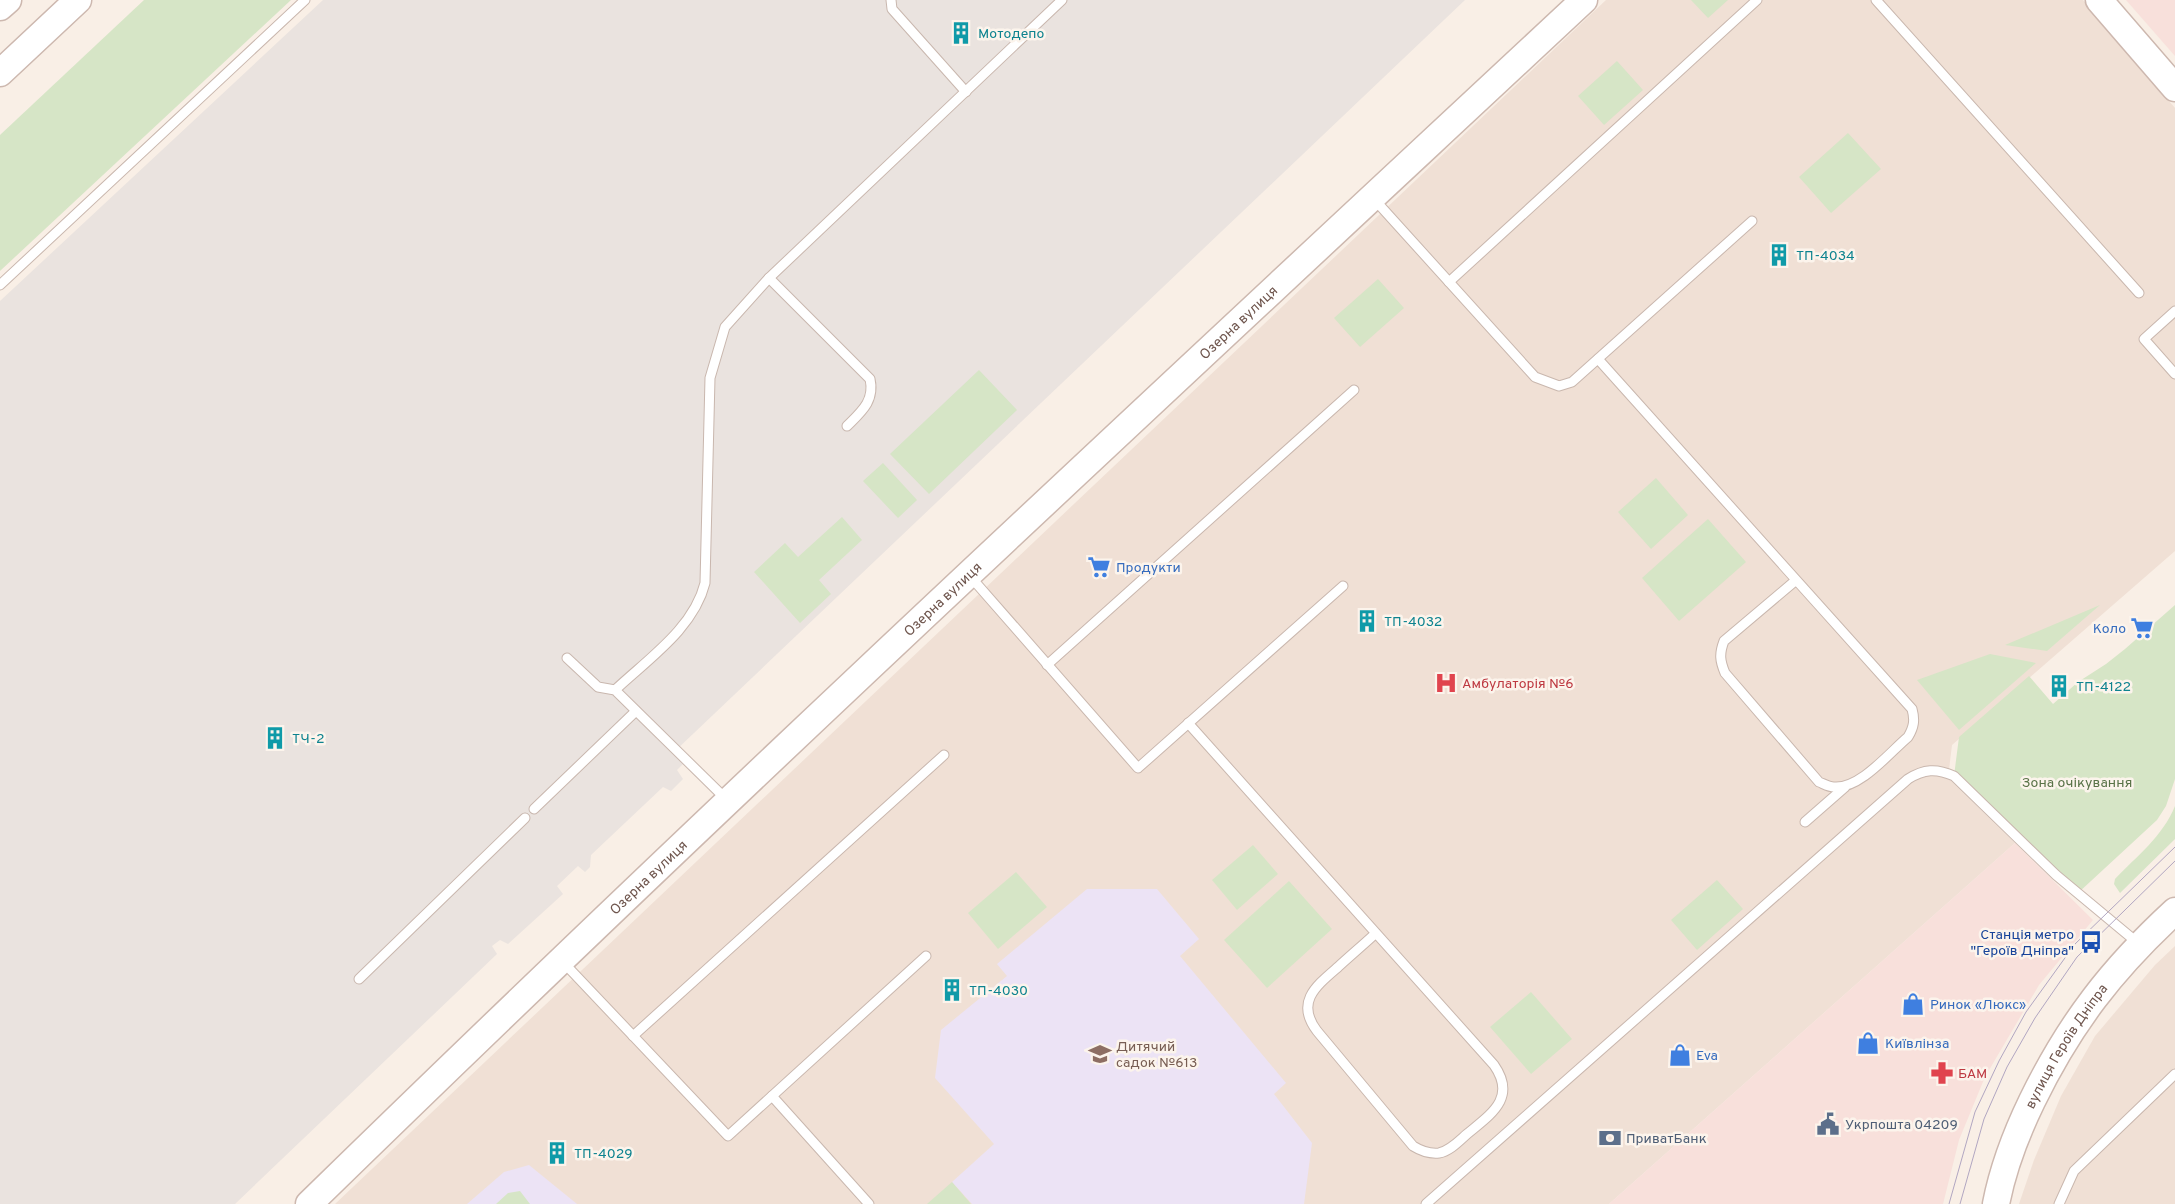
<svg xmlns="http://www.w3.org/2000/svg" width="2175" height="1204" font-family="Overpass,sans-serif">
  <style>
    .residential { fill: #f0e0d5 }
    .commercial { fill: #f8e0db }
    .industrial { fill: #eae3df }
    .education { fill: #ece3f5 }
    .green { fill: #d6e5c6 }
    .lines { fill: none; stroke-linecap: round; stroke-linejoin: round }
    .lane-casing { stroke: #c9b7ae; stroke-width: 11 }
    .secondary-casing { stroke: #cdb8af; stroke-width: 29 }
    .lane { stroke: #fff; stroke-width: 9 }
    .secondary { stroke: #fff; stroke-width: 26 }
    .tram { stroke: #b1a6c1; stroke-width: 1 }
    .labels { text-anchor: middle; stroke-width: 5; stroke-linejoin: round; paint-order: stroke }
    .culture-label { font-size: 14px; fill: #0d838f; stroke: #fcf4ec; text-anchor: start }
    .street-label { font-size: 14px; fill: #6f564e; stroke: #fcf4ec }
    .shop-label { font-size: 14px; fill: #366cbe; stroke: #fcf4ec; text-anchor: start }
    .health-label { font-size: 14px; fill: #be3a42; stroke: #fcf4ec; text-anchor: start }
    .park-label { font-size: 14px; fill: #5a7348; stroke: #fcf4ec }
    .transit-label { font-size: 14px; fill: #164399; stroke: #fcf4ec; text-anchor: end }
    .education-label { font-size: 14px; fill: #785e54; stroke: #fcf4ec; text-anchor: start }
    .service-label { font-size: 14px; fill: #4e5e75; stroke: #fcf4ec; text-anchor: start }
  </style>
  <rect width="100%" height="100%" fill="#f9efe6"/>
  <g class="residential">
    <polygon points="1606,0 2083,0 2175,108 2175,551 1952,745 1948,778 2015,843 1609,1204 335,1204"/>
    <polygon points="2175,946 2175,1204 2019,1204 2034,1160 2061,1096 2095,1036 2155,965"/>
  </g>
  <g class="commercial">
    <polygon points="2126,0 2175,0 2175,56"/>
    <polygon points="2015,843 2093,920 2039,985 1985,1077 1959,1140 1943,1204 1609,1204"/>
  </g>
  <polygon class="industrial" points="323,0 1465,0 674,752 685,762 677,770 683,779 671,791 663,787 591,855 590,867 585,872 578,866 557,886 563,894 508,944 500,940 492,946 497,954 235,1204 0,1204 0,301"/>
  <g class="education">
    <polygon points="1087,889 1157,889 1199,939 1180,956 1286,1083 1274,1094 1312,1143 1304,1204 972,1204 952,1182 994,1144 935,1078 941,1030 1007,976 997,964"/>
    <polygon points="529,1165 577,1204 467,1204 504,1172"/>
  </g>
  <g class="green">
    <polygon points="144,0 291,0 0,271 0,135"/>
    <polygon points="1691,0 1728,0 1708,18"/>
    <polygon points="1617,61 1643,90 1604,125 1578,96"/>
    <polygon points="1848,133 1881,169 1831,213 1799,177"/>
    <polygon points="1378,279 1404,308 1360,347 1334,318"/>
    <polygon points="979,370 1017,410 929,494 890,454"/>
    <polygon points="883,463 917,500 898,518 863,481"/>
    <polygon points="1656,478 1688,515 1651,549 1618,512"/>
    <polygon points="842,517 862,540 819,580 831,594 800,623 754,572 785,543 798,557"/>
    <polygon points="1708,519 1746,562 1679,621 1642,578"/>
    <polygon points="2100,605 2047,651 2005,645"/>
    <polygon points="2175,605 2175,779 2166,806 2157,820 2078,893 1954,776 1959,737 2029,676 2053,704 2078,682 2106,664 2125,649"/>
    <polygon points="1990,654 2036,663 1959,730 1917,680"/>
    <path d="M 2175,806 L 2175,839 L 2120,893 L 2114,884 L 2115,879 C 2137,856 2163,836 2175,806 Z"/>
    <polygon points="1253,845 1278,874 1237,910 1212,880"/>
    <polygon points="1016,872 1047,907 998,949 968,913"/>
    <polygon points="1717,880 1743,909 1697,950 1671,920"/>
    <polygon points="1289,881 1332,929 1267,988 1224,940"/>
    <polygon points="1531,992 1572,1039 1531,1074 1490,1027"/>
    <polygon points="952,1182 971,1204 927,1204"/>
    <polygon points="520,1191 530,1204 496,1204 508,1193"/>
  </g>
  <g class="lines">
    <defs>
      <g id="lane">
        <polyline points="891,0 892,9 966,92"/>
        <polyline points="1876,0 2139,293"/>
        <polyline points="1374,199 1535,377 1559,386 1572,382 1752,221"/>
        <path d="M 769,278 L 870,379 C 875,401 861,412 847,426"/>
        <polyline points="1449,282 1757,0"/>
        <polyline points="0,285 305,0"/>
        <polyline points="2175,311 2144,339 2175,374"/>
        <path d="M 1598,359 L 1912,709 C 1915,720 1914,727 1908,737 C 1889,753 1860,789 1834,787 C 1829,787 1824,784 1819,782 L 1725,673 C 1720,661 1719,654 1724,641 L 1795,581"/>
        <polyline points="969,575 1138,768 1343,586"/>
        <polyline points="567,658 598,687 615,690 727,800"/>
        <polyline points="1047,665 1354,390"/>
        <path d="M 615,690 C 648,659 694,628 705,583 L 710,378 L 725,327 L 769,278 L 1062,0"/>
        <path d="M 1188,723 L 1494,1065 C 1517,1098 1491,1114 1467,1134 C 1459,1141 1450,1151 1439,1153 C 1429,1154 1421,1151 1413,1146 L 1317,1031 C 1295,1002 1316,986 1338,967 C 1350,956 1363,945 1376,933"/>
        <polyline points="534,809 636,711"/>
        <polyline points="1805,822 1845,787"/>
        <polyline points="564,963 728,1136 926,956"/>
        <polyline points="359,979 525,818"/>
        <polyline points="633,1036 944,755"/>
        <polyline points="772,1096 869,1204"/>
        <path d="M 1426,1204 L 1908,779 C 1924,769 1936,768 1954,776 L 2056,875 L 2139,944"/>
        <polyline points="2059,1204 2074,1171 2175,1074"/>
      </g>
      <g id="secondary">
        <polyline points="2099,0 2175,88"/>
        <polyline points="0,7 8,0"/>
        <polyline points="0,73 78,0"/>
        <path id="s1" d="M 309,1204 C 727,796 1156,399 1584,0"/>
        <path id="s2" d="M 1996,1204 C 2003,1168 2016,1134 2032,1101 C 2070,1023 2112,969 2175,911"/>
      </g>
    </defs>
    <use href="#lane" class="lane-casing"/>
    <use href="#secondary" class="secondary-casing"/>
    <use href="#lane" class="lane"/>
    <use href="#secondary" class="secondary"/>
    <g class="tram">
      <polyline points="1949,1204 1975,1112 1999,1061 2026,1012 2075,944 2175,847"/>
      <polyline points="1960,1204 1984,1119 2007,1067 2035,1018 2077,957 2175,861"/>
    </g>
  </g>
  <defs>
    <symbol id="building-bare" viewBox="-9 -9 18 18"><path d="M-4-6H4V6H1V3H-1V6H-4ZM-2.5-4.3h1.7v1.8h-1.7ZM.8-4.3h1.7v1.8H.8ZM-2.5-1h1.7V.8h-1.7ZM.8-1h1.7V.8H.8Z" fill="#0f9aa8" stroke="#fcf4ec" stroke-width="2.5" paint-order="stroke"/></symbol>
    <symbol id="supermarket-bare" viewBox="-9 -9 18 18"><path d="M-6-5.5h2.5l.6 2H6L4.5 2H-2.5L-4.4-4H-6ZM-1.5 3.2a1.3 1.3 0 1 0 .1 0ZM3 3.2a1.3 1.3 0 1 0 .1 0Z" fill="#3f7fe0" stroke="#fcf4ec" stroke-width="2.5" paint-order="stroke"/></symbol>
    <symbol id="hospital-bare" viewBox="-9 -9 18 18"><path d="M-5-5h3v3.5h4V-5h3V5h-3V1.5h-4V5h-3Z" fill="#e0444e" stroke="#fcf4ec" stroke-width="2.5" paint-order="stroke"/></symbol>
    <symbol id="bus-bare" viewBox="-9 -9 18 18"><path d="M-5-6H5V4H4V6H2V4H-2V6H-4V4H-5ZM-3.5-4V0h7V-4ZM-3.5 1.2v1.5H-2V1.2ZM2 1.2v1.5H3.5V1.2Z" fill="#1a4fb4" stroke="#fcf4ec" stroke-width="2.5" paint-order="stroke"/></symbol>
    <symbol id="shop-bare" viewBox="-9 -9 18 18"><path d="M-5-2.5h2.3a2.7 3.5 0 0 1 5.4 0H5L5.5 6h-11ZM-1.5-2.5h3a1.5 2.3 0 0 0-3 0Z" fill="#3f7fe0" stroke="#fcf4ec" stroke-width="2.5" paint-order="stroke"/></symbol>
    <symbol id="school-bare" viewBox="-9 -9 18 18"><path d="M0-5L7-2L0 1L-7-2ZM-4 1L0 2.5L4 1V4Q0 6-4 4Z" fill="#8d6e63" stroke="#fcf4ec" stroke-width="2.5" paint-order="stroke"/></symbol>
    <symbol id="pharmacy-bare" viewBox="-9 -9 18 18"><path d="M-2-6h4v4h4v4h-4v4h-4v-4h-4v-4h4Z" fill="#e0444e" stroke="#fcf4ec" stroke-width="2.5" paint-order="stroke"/></symbol>
    <symbol id="civic-bare" viewBox="-9 -9 18 18"><path d="M-.6-6.5H3V-4.5H.6V-3L4-1V1h2V6H-6V1h2V-1L-.6-3ZM-1.2 2.5V6h2.4V2.5Z" fill="#5c6f8a" stroke="#fcf4ec" stroke-width="2.5" paint-order="stroke"/></symbol>
    <symbol id="bank-bare" viewBox="-9 -9 18 18"><path d="M-6-4H6V4H-6ZM0-2.3a2.3 2.3 0 1 0 0 4.6a2.3 2.3 0 1 0 0-4.6Z" fill="#5c6f8a" stroke="#fcf4ec" stroke-width="2.5" paint-order="stroke"/></symbol>
  </defs>
  <g fill-rule="evenodd">
    <use href="#building-bare" x="945" y="17" width="32" height="32"/>
    <use href="#building-bare" x="1763" y="239" width="32" height="32"/>
    <use href="#supermarket-bare" x="1083" y="551" width="32" height="32"/>
    <use href="#building-bare" x="1351" y="605" width="32" height="32"/>
    <use href="#supermarket-bare" x="2126" y="612" width="32" height="32"/>
    <use href="#hospital-bare" x="1430" y="667" width="32" height="32"/>
    <use href="#building-bare" x="2043" y="670" width="32" height="32"/>
    <use href="#building-bare" x="259" y="722" width="32" height="32"/>
    <use href="#bus-bare" x="2075" y="926" width="32" height="32"/>
    <use href="#building-bare" x="936" y="974" width="32" height="32"/>
    <use href="#shop-bare" x="1897" y="988" width="32" height="32"/>
    <use href="#shop-bare" x="1852" y="1027" width="32" height="32"/>
    <use href="#school-bare" x="1084" y="1038" width="32" height="32"/>
    <use href="#shop-bare" x="1664" y="1039" width="32" height="32"/>
    <use href="#pharmacy-bare" x="1926" y="1057" width="32" height="32"/>
    <use href="#civic-bare" x="1812" y="1108" width="32" height="32"/>
    <use href="#bank-bare" x="1594" y="1122" width="32" height="32"/>
    <use href="#building-bare" x="541" y="1137" width="32" height="32"/>
  </g>
  <g class="labels">
    <g class="culture-label">
      <text x="978" y="38">Мотодепо</text>
      <text x="1796" y="260">ТП-4034</text>
      <text x="1384" y="626">ТП-4032</text>
      <text x="2076" y="691">ТП-4122</text>
      <text x="292" y="743">ТЧ-2</text>
      <text x="969" y="995">ТП-4030</text>
      <text x="574" y="1158">ТП-4029</text>
    </g>
    <g class="street-label">
      <text dy="5" stroke="none"><textPath href="#s1" startOffset="1281">Озерна вулиця</textPath></text>
      <text dy="5" stroke="none"><textPath href="#s1" startOffset="876">Озерна вулиця</textPath></text>
      <text dy="5" stroke="none"><textPath href="#s1" startOffset="471">Озерна вулиця</textPath></text>
      <text dy="5" stroke="none"><textPath href="#s2" startOffset="174">вулиця Героїв Дніпра</textPath></text>
    </g>
    <g class="shop-label">
      <text x="1116" y="572">Продукти</text>
      <text x="2126" y="633" text-anchor="end">Коло</text>
      <text x="1930" y="1009">Ринок «Люкс»</text>
      <text x="1885" y="1048">Київлінза</text>
      <text x="1696" y="1060">Eva</text>
    </g>
    <g class="health-label">
      <text x="1462" y="688">Амбулаторія №6</text>
      <text x="1958" y="1078">БАМ</text>
    </g>
    <g class="park-label">
      <text x="2077" y="787">Зона очікування</text>
    </g>
    <g class="transit-label">
      <text x="2074" y="939">Станція метро<tspan x="2074" dy="16">"Героїв Дніпра"</tspan></text>
    </g>
    <g class="education-label">
      <text x="1116" y="1051">Дитячий<tspan x="1116" dy="16">садок №613</tspan></text>
    </g>
    <g class="service-label">
      <text x="1845" y="1129">Укрпошта 04209</text>
      <text x="1626" y="1143">ПриватБанк</text>
    </g>
  </g>
</svg>
